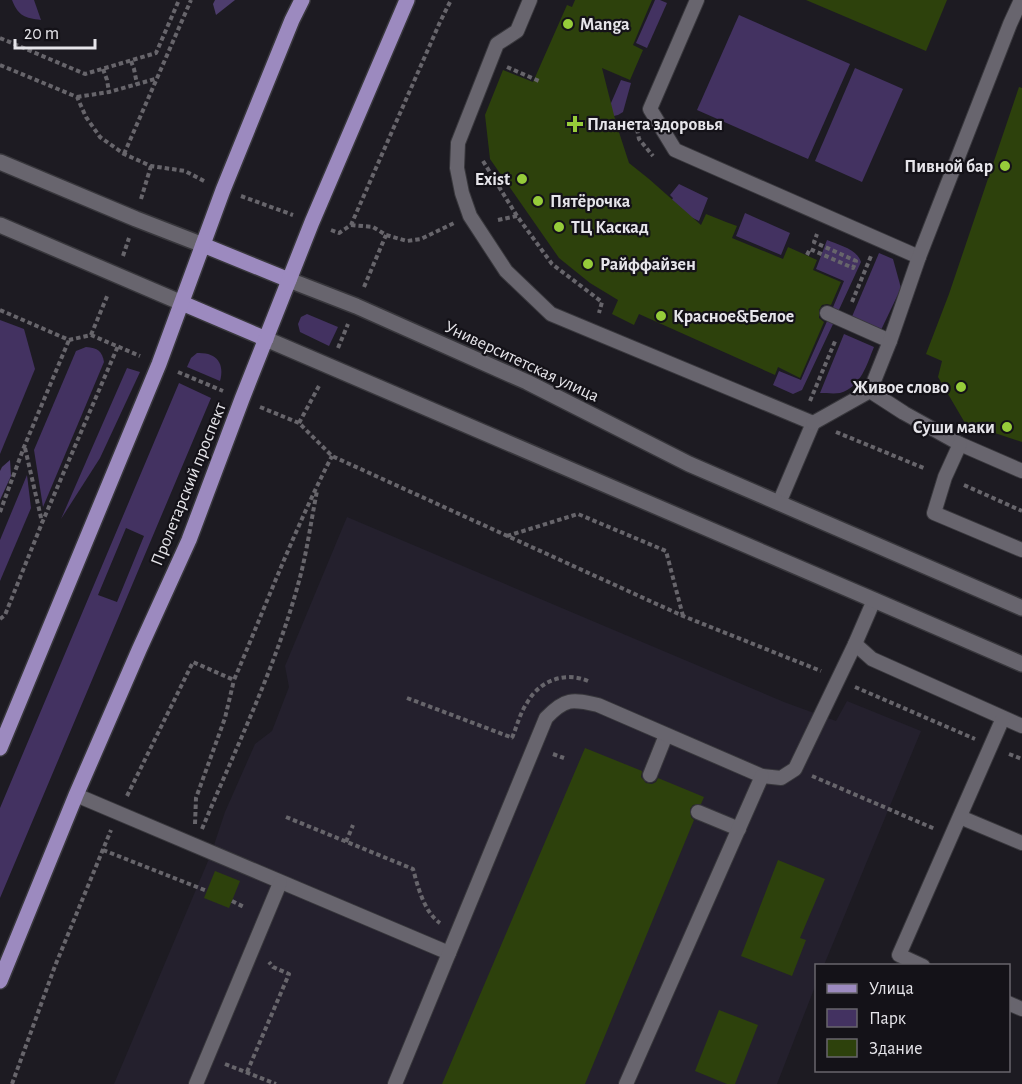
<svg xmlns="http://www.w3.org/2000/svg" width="1022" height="1084" font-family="'Alegreya Sans',sans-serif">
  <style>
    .built { fill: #24202d }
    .green { fill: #433261; fill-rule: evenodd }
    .forest { fill: #4d3d6d }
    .building { fill: #2d410c }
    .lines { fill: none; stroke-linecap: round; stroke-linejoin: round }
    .lane-casing { stroke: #38373c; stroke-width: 16 }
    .secondary-casing { stroke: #38373c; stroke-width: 18 }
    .primary-casing { stroke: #38373c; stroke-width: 18 }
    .path { stroke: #67656b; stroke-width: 4; stroke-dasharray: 4.5 3; stroke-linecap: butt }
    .lane { stroke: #68656e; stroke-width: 14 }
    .secondary { stroke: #68656e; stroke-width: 15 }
    .primary { stroke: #9c8abf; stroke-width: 15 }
    .poi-dot { fill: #96cc3a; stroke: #141218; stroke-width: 2 }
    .labels { text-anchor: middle; stroke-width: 4.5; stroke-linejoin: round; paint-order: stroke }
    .poi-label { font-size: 18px; font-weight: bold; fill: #e6e5ea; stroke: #141218; text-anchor: start }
    .street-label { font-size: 18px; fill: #e6e5ea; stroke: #141218 }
  </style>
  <rect width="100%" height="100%" fill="#1d1b22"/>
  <polygon class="built" points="347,517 784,702 836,721 847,701 921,731 824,965 816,966 816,984 777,1084 114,1084 211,854 225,812 255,744 272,731 289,687 285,666"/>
  <g class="green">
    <path d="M 12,0 L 34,0 L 41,20 C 25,18 18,16 12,0 Z"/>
    <polygon points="655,0 660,0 667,3 647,48 636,43"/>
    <polygon points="739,15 850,64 808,159 697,110"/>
    <polygon points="855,68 903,89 862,182 815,161"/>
    <polygon points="621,80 631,83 623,112 618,115 609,117 611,103"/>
    <polygon points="679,184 708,198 699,221 668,206 673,198 670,195"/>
    <polygon points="745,213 790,233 781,255 736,236"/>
    <path d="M 827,240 C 839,245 857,249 861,262 L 837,314 L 831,312 L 844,281 L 816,269 Z"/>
    <polygon points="879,253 893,259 901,288 881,330 851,319"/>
    <polygon points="307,314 338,327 329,346 300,332 298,324 301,317"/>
    <polygon points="828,319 834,322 802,390 793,394 773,385 779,371 801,380"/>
    <polygon points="0,320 24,329 35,369 0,454"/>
    <path d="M 844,334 L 874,347 C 867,364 861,387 840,393 C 834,394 826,393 820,393 Z"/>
    <path d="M 86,347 C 98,348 102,351 104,362 L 43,507 L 34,450 L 76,351 Z"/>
    <path d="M 197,353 C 216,352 225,363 220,381 L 187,367 L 191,358 Z"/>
    <polygon points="127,368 140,372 100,458 61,519"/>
    <path d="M 179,383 L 211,398 L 0,898 L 0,808 ZM 126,528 L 144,536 L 117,602 L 98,595 Z"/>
    <polygon points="27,475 31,508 0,581 0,540"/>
  </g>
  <g class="forest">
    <polygon points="215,0 235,0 216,15 213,4"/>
    <polygon points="10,460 11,476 0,500 0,471 2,467"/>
  </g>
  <g class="building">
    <polygon points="575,0 652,0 633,45 643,50 630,80 602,68 616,123 629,163 649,179 701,225 706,214 726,222 737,226 732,238 783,259 788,247 817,260 813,270 841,282 831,305 827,304 822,305 819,310 819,318 824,322 800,378 778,367 775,375 639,314 634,325 612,314 618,300 590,283 559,258 490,159 485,115 503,70 533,82 567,5 572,7"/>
    <polygon points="806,0 947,0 926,51"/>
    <polygon points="1019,87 1022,88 1022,442 965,423 938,377 942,361 926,354 949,294"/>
    <polygon points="585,748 642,771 641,777 646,783 652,784 656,782 658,778 704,797 701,804 693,805 690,809 691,817 694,820 585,1084 442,1084"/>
    <polygon points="778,860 825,879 800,938 806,940 792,976 741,956"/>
    <polygon points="215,871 240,881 229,908 204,898"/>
    <polygon points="719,1010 758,1025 735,1084 727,1084 695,1071"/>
  </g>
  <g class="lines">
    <defs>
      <g id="lane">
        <polyline points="530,0 517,31 497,44 458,143 457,168 462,193 470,216 506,271 551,314 813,423 779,503"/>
        <polyline points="697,0 650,109 675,150 919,257"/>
        <polyline points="827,313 890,341"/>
        <polyline points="870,391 904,413 960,444 1022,471"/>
        <polyline points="813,423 870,391 890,341 919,257 1010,24 1021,0"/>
        <polyline points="960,444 945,477 934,513 1022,550"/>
        <polyline points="855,644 872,659 1022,726"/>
        <polyline points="650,775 666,735"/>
        <polyline points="76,795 449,953"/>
        <polyline points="698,812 739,829"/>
        <polyline points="960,817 1022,843"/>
        <polyline points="923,966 899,955 1003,718"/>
        <polyline points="1008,1003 1022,1009"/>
        <polyline points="196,1084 280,883"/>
        <path d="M 395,1084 L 546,718 C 565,698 572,699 598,705 L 762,776 L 781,778 L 795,769 L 855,644 L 874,600"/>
        <polyline points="626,1084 762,776"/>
      </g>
      <g id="secondary">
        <polyline points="0,162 136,219 203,245"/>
        <polyline points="0,225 182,303"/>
        <polyline points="289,280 356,306 527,382 689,464 1022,608"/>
        <polyline points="266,339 874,600 1022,664"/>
      </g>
      <g id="primary">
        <polyline points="203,245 289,280"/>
        <polyline points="182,303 266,339"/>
        <polyline points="0,748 159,364 223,190 292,20 302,0"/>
        <polyline points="0,981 76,795 139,650 189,540 242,399 312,222 407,0"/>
      </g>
    </defs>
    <use href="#lane" class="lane-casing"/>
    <use href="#secondary" class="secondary-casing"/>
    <use href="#primary" class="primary-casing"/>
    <g class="path">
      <polyline points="0,38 85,74 156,53 179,0"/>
      <polyline points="131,61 134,69 137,84"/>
      <polyline points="0,65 77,97 86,117 100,137 124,154 151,166 185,171 206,182"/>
      <polyline points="507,67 539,81"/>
      <polyline points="103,69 107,80 109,92"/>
      <polyline points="77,97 109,92 155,79"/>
      <polyline points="637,129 639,139 653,156"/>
      <polyline points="124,154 191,0"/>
      <polyline points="483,161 517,216 552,264 602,302 599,313"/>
      <polyline points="241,196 293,215"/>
      <polyline points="141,199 151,166"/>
      <polyline points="498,220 517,216"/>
      <polyline points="351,225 373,227 386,235 407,241 421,239 454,223"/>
      <polyline points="331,230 339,233 351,225 440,22 451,0"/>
      <polyline points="807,255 810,249 853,268 856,261 814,242 817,234"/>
      <polyline points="123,256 129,238"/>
      <polyline points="364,287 386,235"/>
      <polyline points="852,302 871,256"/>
      <polyline points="0,310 69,340 91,335 140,356"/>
      <polyline points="91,335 108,294"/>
      <polyline points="338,348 348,324"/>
      <polyline points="178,372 223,391"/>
      <polyline points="810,401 836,339"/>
      <polyline points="260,407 299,423 332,456 683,616 821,671"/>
      <polyline points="299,423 320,384"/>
      <polyline points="836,432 926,469"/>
      <polyline points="25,448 42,522"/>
      <polyline points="964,485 1022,511"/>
      <polyline points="0,512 24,447 69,340"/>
      <polyline points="507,536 578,514 666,551 683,616"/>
      <polyline points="0,619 5,615 42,523 118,346"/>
      <polyline points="855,687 975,739"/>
      <polyline points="407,698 513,738"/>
      <path d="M 512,738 C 517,726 520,713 527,703 C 539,681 564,671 588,681"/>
      <polyline points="553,754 564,758"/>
      <polyline points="1009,754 1022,759"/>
      <polyline points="812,776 935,829"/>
      <path d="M 127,796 L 193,662 L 234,680 C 266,605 295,528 332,456"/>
      <path d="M 286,817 L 413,869 C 418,887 424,912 440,923"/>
      <polyline points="195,824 196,798 225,718 234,680"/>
      <path d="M 202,829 C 236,747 276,667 299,581 C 307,552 311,521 317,491"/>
      <polyline points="346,842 353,825"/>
      <polyline points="103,850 207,891"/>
      <polyline points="232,901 244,907"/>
      <polyline points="225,1064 276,1084"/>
      <polyline points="247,1072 289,974 273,967 269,962"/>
      <polyline points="12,1084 55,966 111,830"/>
    </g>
    <use href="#lane" class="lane"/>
    <use href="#secondary" class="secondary"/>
    <use href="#primary" class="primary"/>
  </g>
  <g class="poi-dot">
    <circle cx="568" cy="24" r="6"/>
    <path d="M572 115h6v6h6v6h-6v6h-6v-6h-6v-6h6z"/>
    <circle cx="1005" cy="166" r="6"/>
    <circle cx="522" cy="179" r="6"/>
    <circle cx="538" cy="201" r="6"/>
    <circle cx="559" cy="227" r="6"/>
    <circle cx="588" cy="264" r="6"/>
    <circle cx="661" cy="316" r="6"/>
    <circle cx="961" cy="387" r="6"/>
    <circle cx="1007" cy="427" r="6"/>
  </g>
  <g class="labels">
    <g class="poi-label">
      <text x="580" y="30">Manga</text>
      <text x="587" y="130">Планета здоровья</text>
      <text x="993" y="172" text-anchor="end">Пивной бар</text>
      <text x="510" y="185" text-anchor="end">Exist</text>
      <text x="550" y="207">Пятёрочка</text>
      <text x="571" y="233">ТЦ Каскад</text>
      <text x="600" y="270">Райффайзен</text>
      <text x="673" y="322">Красное&amp;Белое</text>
      <text x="949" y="393" text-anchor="end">Живое слово</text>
      <text x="995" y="433" text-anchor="end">Суши маки</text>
    </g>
    <g class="street-label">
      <text transform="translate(522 361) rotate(25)" y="6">Университетская улица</text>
      <text transform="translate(188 484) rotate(-68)" y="6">Пролетарский проспект</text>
    </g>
  </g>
  <rect x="815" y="964" width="195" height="108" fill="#141218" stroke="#68666c" stroke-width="1.5"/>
  <rect x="827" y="984" width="30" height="9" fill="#9c8abf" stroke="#68666c" stroke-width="1.5"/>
  <text x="869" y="994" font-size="18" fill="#e6e5ea">Улица</text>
  <rect x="827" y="1009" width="30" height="18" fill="#433261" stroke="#68666c" stroke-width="1.5"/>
  <text x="869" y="1024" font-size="18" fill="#e6e5ea">Парк</text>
  <rect x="827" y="1039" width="30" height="18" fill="#2d410c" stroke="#68666c" stroke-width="1.5"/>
  <text x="869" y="1054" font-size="18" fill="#e6e5ea">Здание</text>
  <path d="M15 39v9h80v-9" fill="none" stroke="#e6e5ea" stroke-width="3"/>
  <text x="24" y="39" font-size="18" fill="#e6e5ea" stroke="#141218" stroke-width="4.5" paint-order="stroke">20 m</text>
</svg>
